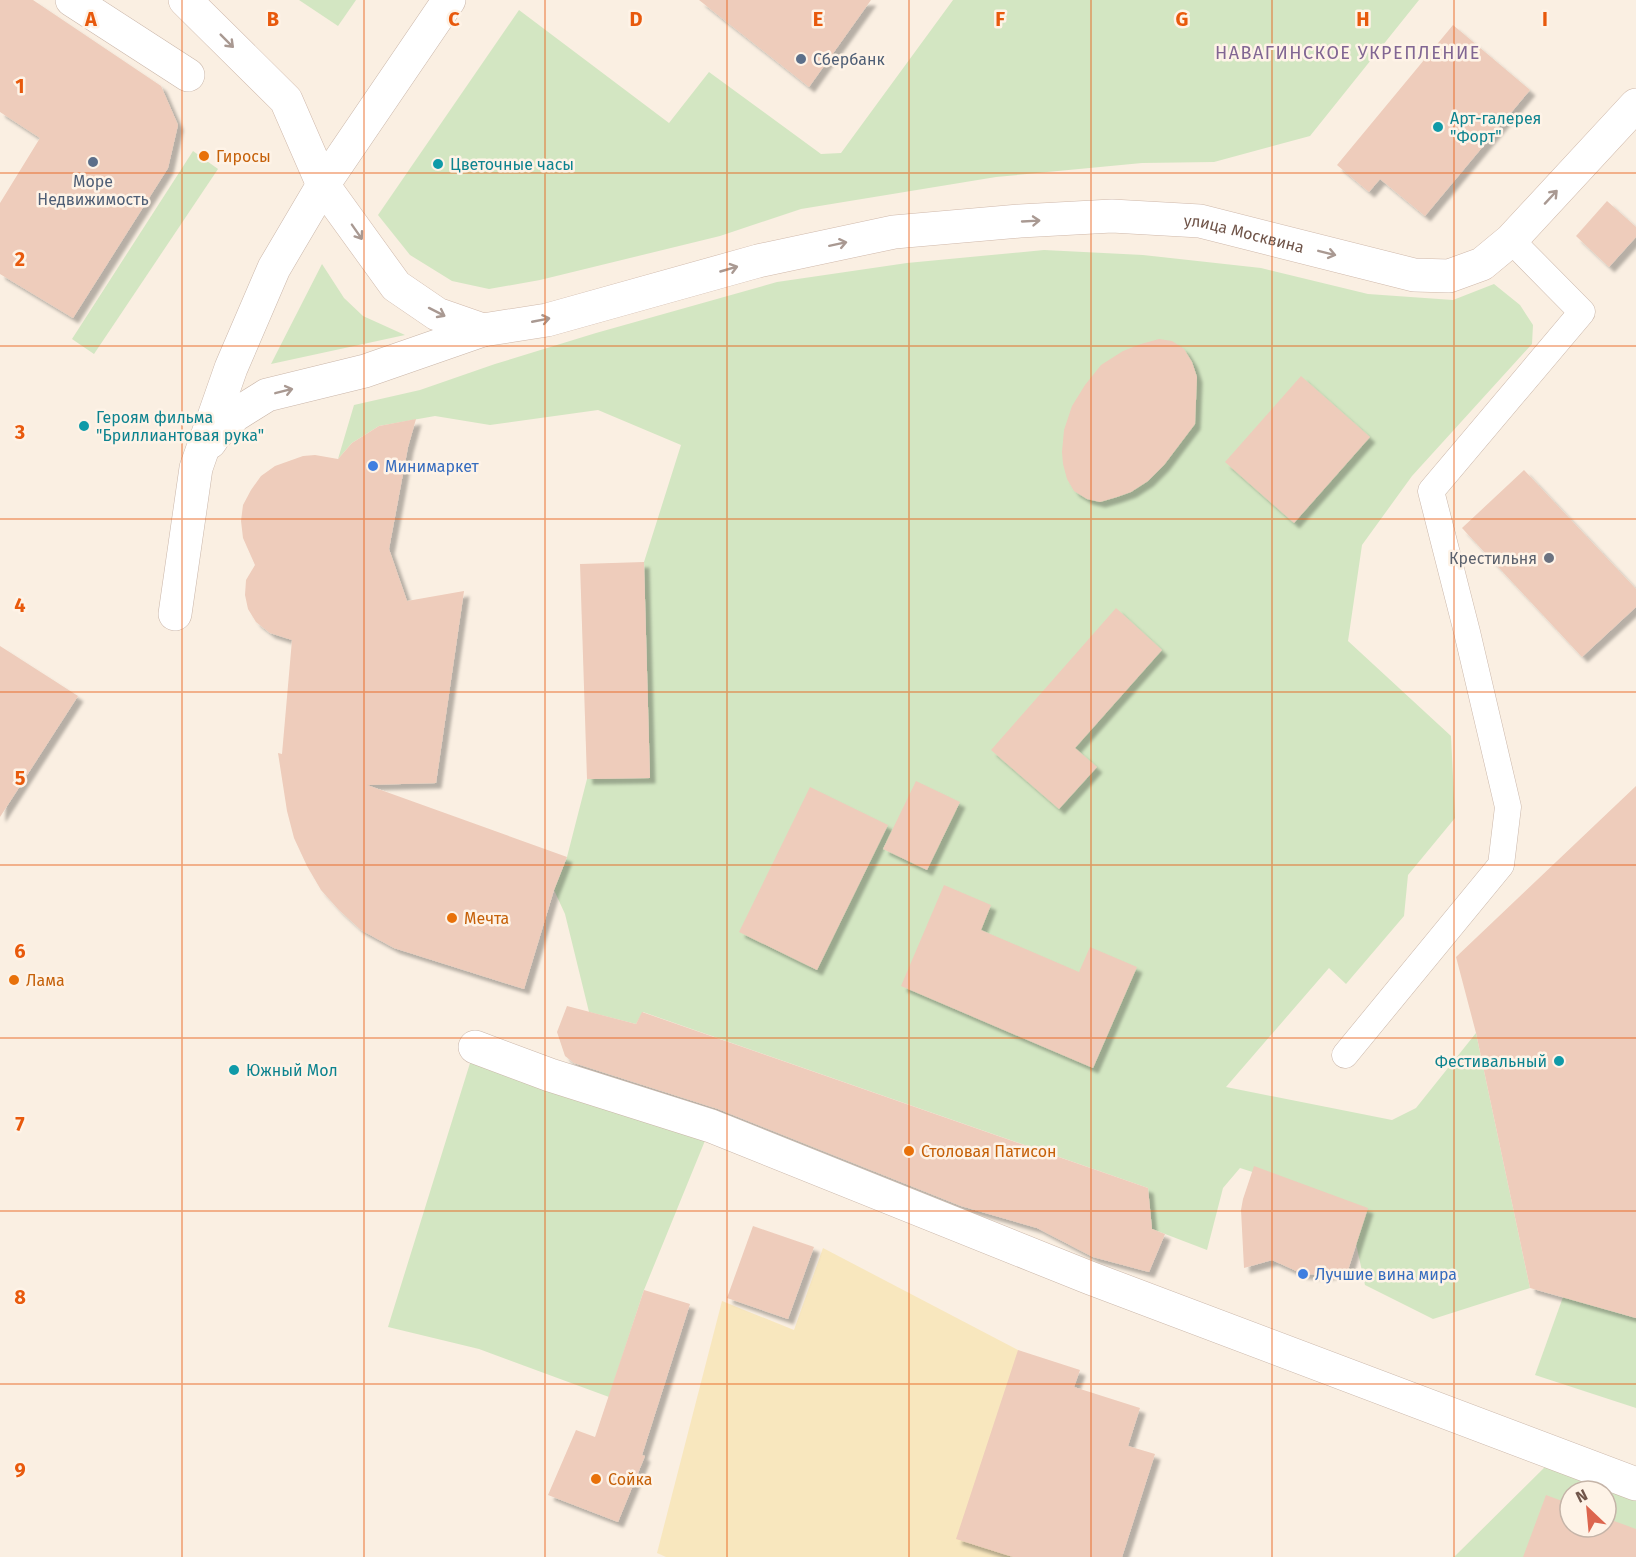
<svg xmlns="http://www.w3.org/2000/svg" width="1636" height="1557" font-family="'Fira Sans',sans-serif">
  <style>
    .green { fill: #d3e6c2; fill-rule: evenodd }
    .sand { fill: #f8e7be }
    .building { fill: #ecb; filter: url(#shadow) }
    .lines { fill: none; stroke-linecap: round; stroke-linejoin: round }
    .service-casing { stroke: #cab6a9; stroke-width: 27 }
    .pedestrian-casing { stroke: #cab6a9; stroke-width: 34 }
    .minor-casing { stroke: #cab6a9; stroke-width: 34 }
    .secondary-casing { stroke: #cfb8aa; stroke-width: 34 }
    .service { stroke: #fff; stroke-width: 26 }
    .pedestrian { stroke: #fff; stroke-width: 33 }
    .minor { stroke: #fff; stroke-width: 33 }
    .secondary { stroke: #fff; stroke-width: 33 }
    .oneway { stroke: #a99992 }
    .grid { fill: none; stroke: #e8590c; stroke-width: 1.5; stroke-opacity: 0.55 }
    .service-dot { fill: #5c6f8a; stroke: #fef3e7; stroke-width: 2 }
    .culture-dot { fill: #0f9aa8; stroke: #fef3e7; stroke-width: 2 }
    .food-dot { fill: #e8710a; stroke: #fef3e7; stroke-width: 2 }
    .shop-dot { fill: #3f7fe0; stroke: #fef3e7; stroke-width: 2 }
    .worship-dot { fill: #6b7280; stroke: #fef3e7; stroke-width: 2 }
    .labels { text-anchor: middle; stroke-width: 5; stroke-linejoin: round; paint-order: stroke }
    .service-label { font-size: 16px; fill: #4e5e75; stroke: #fef3e7; text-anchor: start }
    .culture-label { font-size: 16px; fill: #0d838f; stroke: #fef3e7; text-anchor: start }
    .food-label { font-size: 16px; fill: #c56008; stroke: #fef3e7; text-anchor: start }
    .street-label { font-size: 16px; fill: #70554a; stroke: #fef3e7 }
    .shop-label { font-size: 16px; fill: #366cbe; stroke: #fef3e7; text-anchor: start }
    .worship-label { font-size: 16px; fill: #5b616d; stroke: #fef3e7; text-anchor: end }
    .neighbourhood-label { font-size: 18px; letter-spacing: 1.5px; fill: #816693; stroke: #fef3e7 }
    .grid-label { font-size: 20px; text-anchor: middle; font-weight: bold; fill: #e8590c; stroke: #fef3e7; stroke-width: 5; stroke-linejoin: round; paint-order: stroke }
  </style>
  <defs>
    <filter id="shadow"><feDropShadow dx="5.5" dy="5.5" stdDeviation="1.5" flood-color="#0004"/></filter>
  </defs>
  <rect width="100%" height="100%" fill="#faefe2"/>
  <g class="green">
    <polygon points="299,0 356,0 338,26"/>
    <polygon points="953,0 1419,0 1310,136 1214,162 1142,163 996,177 801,209 720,236 540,280 489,289 452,281 410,255 378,215 519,10 669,123 709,72 821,154 841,153"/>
    <polygon points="193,151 218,169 94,354 72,339"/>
    <polygon points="1044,250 1143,255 1261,268 1368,294 1453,300 1494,284 1520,305 1533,325 1532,344 1412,476 1362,545 1348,641 1451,736 1455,818 1408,875 1404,916 1346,984 1329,968 1226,1087 1392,1120 1416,1108 1476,1033 1530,1288 1433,1319 1365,1285 1347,1202 1240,1168 1223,1188 1207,1250 1152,1229 1148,1188 643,1012 636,1024 589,1012 565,914 554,890 567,857 587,779 650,778 644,562 681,445 598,410 490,425 435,416 379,426 352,443 338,459 354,405 420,390 495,364 596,333 777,282 907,263"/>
    <polygon points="322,264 344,298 363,316 405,335 271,364"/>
    <polygon points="475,1047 711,1126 644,1290 609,1397 479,1349 388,1327"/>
    <polygon points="1563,1297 1636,1318 1636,1408 1535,1375"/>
    <path d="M 1549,1463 L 1636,1498 L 1636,1557 L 1454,1557 ZM 1570,1491 L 1606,1491 L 1606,1527 L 1570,1527 Z"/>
  </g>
  <polygon class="sand" points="823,1248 1018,1350 1013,1557 666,1557 657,1553 722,1301 794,1330"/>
  <g class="building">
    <polygon points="0,0 33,0 161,86 178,125 168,168 73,318 0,274 0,203 40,138 0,112"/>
    <polygon points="699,0 871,0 809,87"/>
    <polygon points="1453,25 1530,90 1425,216 1380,179 1369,192 1337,165"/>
    <polygon points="1607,201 1636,227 1636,237 1609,267 1576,236"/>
    <polygon points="1159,339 1172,341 1184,349 1192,362 1197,377 1195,424 1164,465 1148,481 1131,492 1117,497 1100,502 1087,499 1074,491 1067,479 1063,464 1062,452 1064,430 1072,406 1085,385 1101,365 1123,351 1141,344"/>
    <polygon points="1301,376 1370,437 1294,523 1225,462"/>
    <polygon points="416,419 408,447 389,549 407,601 464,591 436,783 367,785 567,857 554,890 524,989 394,948 361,930 339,910 321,890 307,866 294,838 287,811 278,753 282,754 292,640 270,633 256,622 248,609 245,595 246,580 255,565 243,538 241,521 243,505 251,490 261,476 275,466 303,456 315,455 338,459 352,443 379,426"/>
    <polygon points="1524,470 1636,589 1636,607 1582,657 1462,528"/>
    <polygon points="644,562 650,778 587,779 580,564"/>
    <polygon points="1116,608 1162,650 1075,748 1097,767 1059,809 991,750"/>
    <polygon points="0,646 78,696 0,817"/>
    <polygon points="916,781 960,802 927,870 883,849"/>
    <polygon points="1636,786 1636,1318 1530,1288 1476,1033 1456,957"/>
    <polygon points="810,787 888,825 817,970 739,932"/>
    <polygon points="944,885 991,905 981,930 1079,972 1090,947 1137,967 1093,1068 901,986"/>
    <polygon points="567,1006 636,1024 642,1012 1148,1188 1152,1229 1165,1234 1149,1272 1093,1257 1037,1228 961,1206 718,1109 574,1063 565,1056 557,1032"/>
    <polygon points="1254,1166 1368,1208 1348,1270 1326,1275 1303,1274 1272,1260 1244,1268 1241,1210 1243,1199"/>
    <polygon points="753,1226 814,1247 788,1319 727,1298"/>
    <polygon points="644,1290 690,1304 642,1455 645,1456 618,1522 548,1495 576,1430 595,1437"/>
    <polygon points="1018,1350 1080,1370 1074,1387 1140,1408 1128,1446 1155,1454 1122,1557 1013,1557 956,1539"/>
    <polygon points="1546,1495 1570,1504 1570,1527 1606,1527 1606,1518 1636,1529 1636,1557 1523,1557"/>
  </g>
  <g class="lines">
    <defs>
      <polyline id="service" points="1345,1055 1501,865 1508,807 1467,632 1431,491 1582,312 1511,240"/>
      <g id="pedestrian">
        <polyline points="72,0 188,75"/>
        <polyline points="475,1047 550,1075 711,1126 1090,1278 1636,1484"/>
      </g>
      <g id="minor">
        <polyline points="210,442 214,436 235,415 267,395 365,371 483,330"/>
        <polyline points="175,614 196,468 231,368 274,268 323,185 449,0"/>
      </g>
      <g id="secondary">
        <path id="s1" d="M 185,0 L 286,100 L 323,185 L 396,286 L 437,314 L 483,330 L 547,320 L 758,261 L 894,232 L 1020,221 L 1112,216 L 1200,221 L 1414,275 L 1449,276 L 1482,264 L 1511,240 L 1636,105"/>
      </g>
    </defs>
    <use href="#service" class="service-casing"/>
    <use href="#pedestrian" class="pedestrian-casing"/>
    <use href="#minor" class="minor-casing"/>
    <use href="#secondary" class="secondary-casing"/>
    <use href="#service" class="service"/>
    <use href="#pedestrian" class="pedestrian"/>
    <use href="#minor" class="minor"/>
    <use href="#secondary" class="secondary"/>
  </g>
  <defs><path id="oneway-shaft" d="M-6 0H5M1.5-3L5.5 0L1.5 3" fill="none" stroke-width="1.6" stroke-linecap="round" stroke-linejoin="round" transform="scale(1.5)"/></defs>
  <g class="oneway">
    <use href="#oneway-shaft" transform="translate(227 41) rotate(45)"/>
    <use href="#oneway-shaft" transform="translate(1551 197) rotate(-47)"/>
    <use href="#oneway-shaft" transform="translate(1031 221) rotate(-3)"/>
    <use href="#oneway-shaft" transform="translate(357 232) rotate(55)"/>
    <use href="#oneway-shaft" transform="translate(838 244) rotate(-12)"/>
    <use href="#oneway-shaft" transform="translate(1327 253) rotate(14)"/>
    <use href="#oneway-shaft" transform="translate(729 269) rotate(-16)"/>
    <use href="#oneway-shaft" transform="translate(437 312) rotate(27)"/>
    <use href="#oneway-shaft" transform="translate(541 320) rotate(-11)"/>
    <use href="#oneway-shaft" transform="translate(284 391) rotate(-14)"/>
  </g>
  <path class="grid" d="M 182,0 L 182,1557M 364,0 L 364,1557M 545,0 L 545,1557M 727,0 L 727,1557M 909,0 L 909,1557M 1091,0 L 1091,1557M 1272,0 L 1272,1557M 1454,0 L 1454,1557M 0,173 L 1636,173M 0,346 L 1636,346M 0,519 L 1636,519M 0,692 L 1636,692M 0,865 L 1636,865M 0,1038 L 1636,1038M 0,1211 L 1636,1211M 0,1384 L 1636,1384"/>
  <g class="service-dot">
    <circle cx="801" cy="59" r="6"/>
    <circle cx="93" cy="162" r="6"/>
  </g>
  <g class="culture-dot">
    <circle cx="1438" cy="127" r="6"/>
    <circle cx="438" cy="164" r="6"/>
    <circle cx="84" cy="426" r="6"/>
    <circle cx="1559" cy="1061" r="6"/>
    <circle cx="234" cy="1070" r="6"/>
  </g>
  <g class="food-dot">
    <circle cx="204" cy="156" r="6"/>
    <circle cx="452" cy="918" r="6"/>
    <circle cx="14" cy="980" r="6"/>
    <circle cx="909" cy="1151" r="6"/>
    <circle cx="596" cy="1479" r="6"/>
  </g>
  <g class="shop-dot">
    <circle cx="373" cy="466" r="6"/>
    <circle cx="1303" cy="1274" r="6"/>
  </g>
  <circle class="worship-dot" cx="1549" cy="558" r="6"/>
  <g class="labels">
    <g class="service-label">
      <text x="813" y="65">Сбербанк</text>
      <text x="93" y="187" text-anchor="middle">Море<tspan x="93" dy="18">Недвижимость</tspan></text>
    </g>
    <g class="culture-label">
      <text x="1450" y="124">Арт-галерея<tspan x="1450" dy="18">"Форт"</tspan></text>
      <text x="450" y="170">Цветочные часы</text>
      <text x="96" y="423">Героям фильма<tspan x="96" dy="18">"Бриллиантовая рука"</tspan></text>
      <text x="1547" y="1067" text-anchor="end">Фестивальный</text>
      <text x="246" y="1076">Южный Мол</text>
    </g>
    <g class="food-label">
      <text x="216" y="162">Гиросы</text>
      <text x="464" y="924">Мечта</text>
      <text x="26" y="986">Лама</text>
      <text x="921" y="1157">Столовая Патисон</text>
      <text x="608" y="1485">Сойка</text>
    </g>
    <g class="street-label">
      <text dy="6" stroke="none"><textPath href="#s1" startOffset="1233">улица Москвина</textPath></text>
    </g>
    <g class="shop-label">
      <text x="385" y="472">Минимаркет</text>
      <text x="1315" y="1280">Лучшие вина мира</text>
    </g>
    <g class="worship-label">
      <text x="1537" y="564">Крестильня</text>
    </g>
    <g class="neighbourhood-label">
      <text x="1348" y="59">НАВАГИНСКОЕ УКРЕПЛЕНИЕ</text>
    </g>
  </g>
  <g class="grid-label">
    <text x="91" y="26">A</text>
    <text x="273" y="26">B</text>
    <text x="454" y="26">C</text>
    <text x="636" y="26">D</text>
    <text x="818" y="26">E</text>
    <text x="1000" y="26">F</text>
    <text x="1182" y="26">G</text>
    <text x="1363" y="26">H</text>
    <text x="1545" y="26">I</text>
    <text x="20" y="93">1</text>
    <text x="20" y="266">2</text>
    <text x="20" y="439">3</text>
    <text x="20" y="612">4</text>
    <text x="20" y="785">5</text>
    <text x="20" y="958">6</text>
    <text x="20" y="1131">7</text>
    <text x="20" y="1304">8</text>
    <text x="20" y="1477">9</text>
  </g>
  <g transform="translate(1588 1509) rotate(334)"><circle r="28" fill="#fef3e7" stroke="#c5b4a8" stroke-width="1.5"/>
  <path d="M0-4.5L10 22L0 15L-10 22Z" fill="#dc654e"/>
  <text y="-9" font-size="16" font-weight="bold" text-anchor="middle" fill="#70554a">N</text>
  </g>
</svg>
